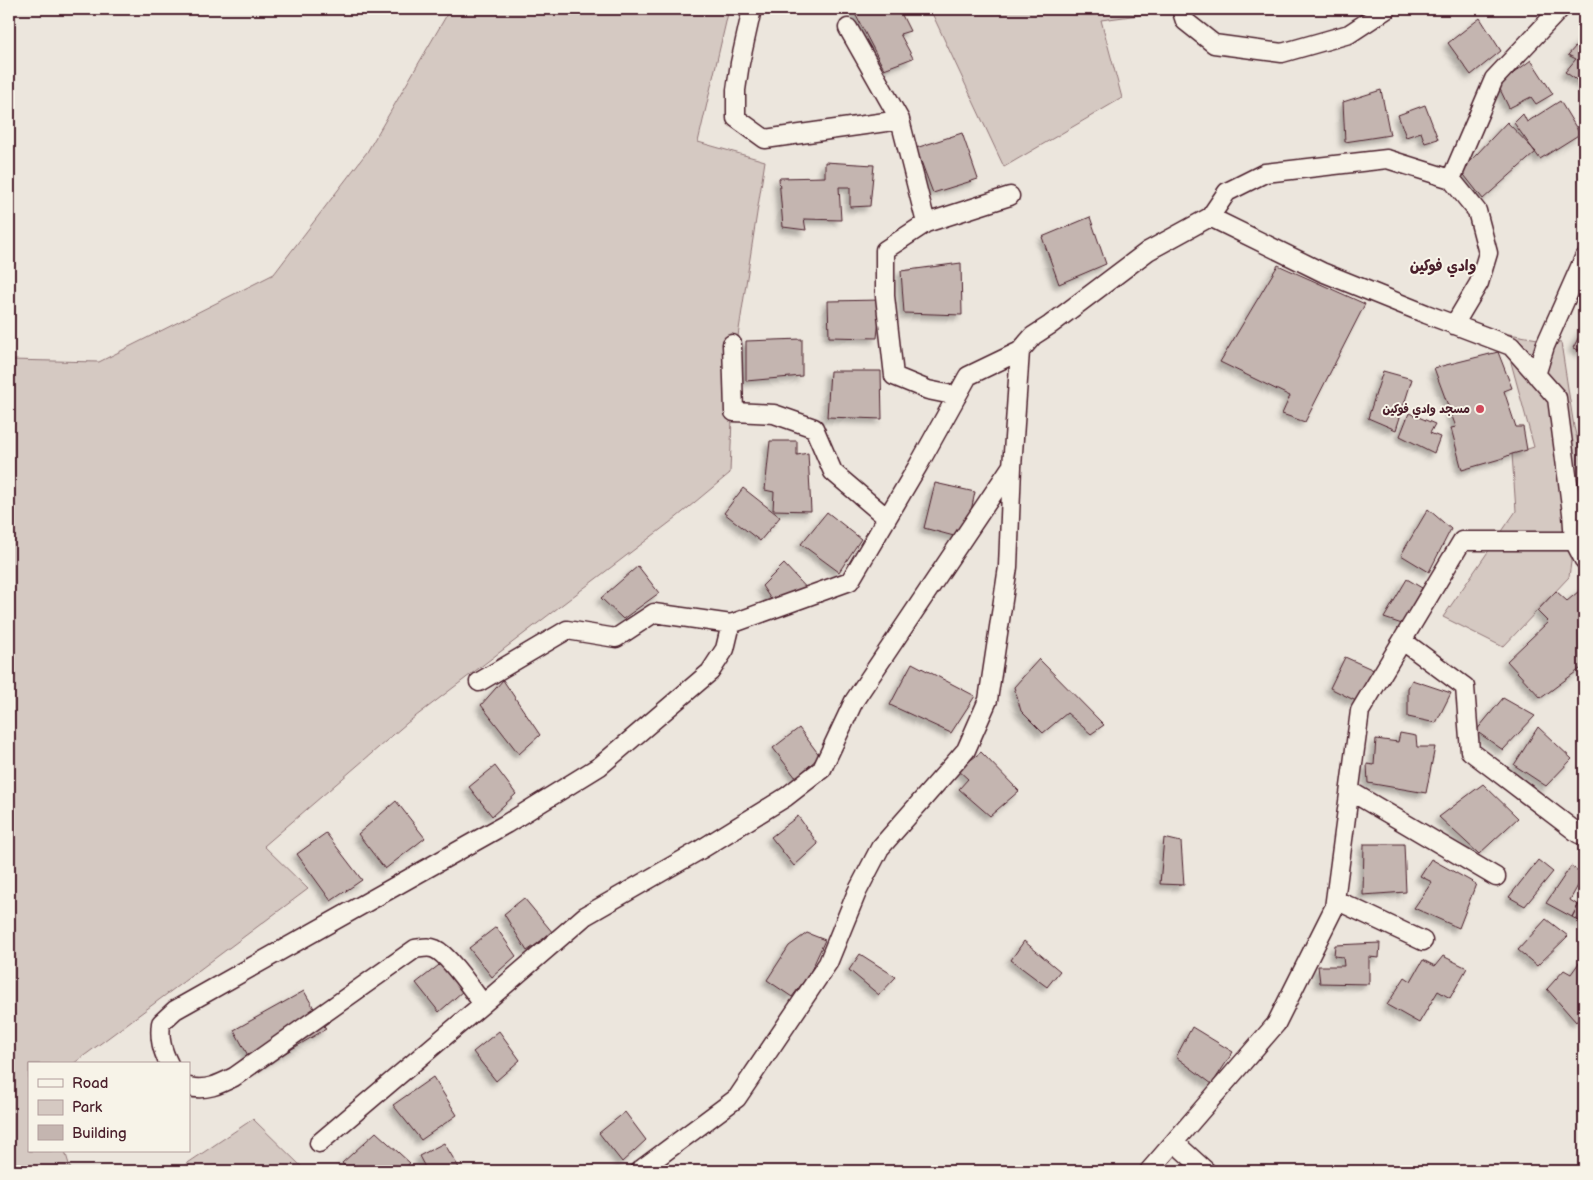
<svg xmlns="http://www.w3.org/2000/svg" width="1593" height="1180" font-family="'Balsamiq Sans','Playpen Sans Arabic',sans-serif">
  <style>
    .green { fill: #d5c9c2; stroke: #907476 }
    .building { fill: #c4b5b0; stroke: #4a1f2b; filter: url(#shadow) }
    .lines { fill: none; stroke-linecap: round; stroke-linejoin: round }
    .minor-casing { stroke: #4a1f2b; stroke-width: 21 }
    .minor { stroke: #f7f3e8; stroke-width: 18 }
    .poi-dot { fill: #d1495b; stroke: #f7f3e8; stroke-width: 2 }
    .labels { text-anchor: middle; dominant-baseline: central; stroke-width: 4; stroke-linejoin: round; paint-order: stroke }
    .poi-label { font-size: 12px; font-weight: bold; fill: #4a1f2b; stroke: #f7f3e8; text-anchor: end }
    .quarter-label { font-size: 15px; font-weight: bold; fill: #4a1f2b; stroke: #f7f3e8 }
  </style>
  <defs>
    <filter id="shadow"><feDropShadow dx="-4.5" dy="4.5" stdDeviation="2.5" flood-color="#0004"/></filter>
  </defs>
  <rect width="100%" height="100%" fill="#ece6dd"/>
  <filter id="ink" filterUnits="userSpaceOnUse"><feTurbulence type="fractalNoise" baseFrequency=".02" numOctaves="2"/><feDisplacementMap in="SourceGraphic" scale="10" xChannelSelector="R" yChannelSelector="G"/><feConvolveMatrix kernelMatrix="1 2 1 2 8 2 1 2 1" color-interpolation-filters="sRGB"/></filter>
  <g filter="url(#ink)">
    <path class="green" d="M 449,9 L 729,9 L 698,142 L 765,161 L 734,362 L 730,473 L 677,517 L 407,723 L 264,846 L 308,889 L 73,1064 L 29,1064 L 29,1151 L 65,1151 L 71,1171 L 9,1171 L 9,360 L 99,362 L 274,274 L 367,152 L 445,18 Z
      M 930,9 L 1161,9 L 1162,12 L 1101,20 L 1122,98 L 1004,167 Z
      M 1503,333 L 1561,343 L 1574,427 L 1584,466 L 1569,577 L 1503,647 L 1443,617 L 1516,511 L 1512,454 L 1534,447 Z
      M 253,1119 L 306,1171 L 176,1171 Z"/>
    <path class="building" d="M 856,9 L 899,9 L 910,31 L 900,34 L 913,58 L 884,69 L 853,10 Z
      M 1480,18 L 1501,51 L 1471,75 L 1448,43 Z
      M 1584,37 L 1584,85 L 1565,72 L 1576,59 L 1568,55 Z
      M 1531,60 L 1553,94 L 1536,104 L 1531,97 L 1509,108 L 1498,85 Z
      M 1381,90 L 1390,135 L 1345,142 L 1343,102 Z
      M 1560,101 L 1580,134 L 1540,159 L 1514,123 L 1523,114 L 1527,122 Z
      M 1425,105 L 1438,139 L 1425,143 L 1421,132 L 1406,137 L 1398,115 Z
      M 1507,122 L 1536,152 L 1483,199 L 1461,171 Z
      M 962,133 L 978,179 L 933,193 L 916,148 Z
      M 825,162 L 874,165 L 870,206 L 850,207 L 850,187 L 839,187 L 841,220 L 804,219 L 806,230 L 783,227 L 779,178 L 825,177 Z
      M 1090,217 L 1106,264 L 1059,284 L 1042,237 Z
      M 961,263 L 962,315 L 904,313 L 901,271 Z
      M 1278,265 L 1365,304 L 1305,422 L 1282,414 L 1290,396 L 1220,362 Z
      M 881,300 L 877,338 L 829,337 L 828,301 Z
      M 1584,327 L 1584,352 L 1573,348 Z
      M 802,339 L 802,376 L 746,381 L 746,341 Z
      M 1498,352 L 1512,388 L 1504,391 L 1516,427 L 1523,427 L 1527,450 L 1512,454 L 1500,459 L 1462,470 L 1451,428 L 1456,427 L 1434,368 Z
      M 830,371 L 881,371 L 882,419 L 827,417 Z
      M 1383,371 L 1412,379 L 1396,430 L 1368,418 Z
      M 1409,413 L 1435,424 L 1430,433 L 1440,437 L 1434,453 L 1400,436 Z
      M 770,441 L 797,441 L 797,455 L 808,453 L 811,511 L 773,510 L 774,492 L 765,490 Z
      M 935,483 L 975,492 L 965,539 L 924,528 Z
      M 743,488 L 780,517 L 760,541 L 724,513 Z
      M 1428,509 L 1451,529 L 1429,572 L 1401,555 Z
      M 827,512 L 861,539 L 839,572 L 801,544 Z
      M 784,564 L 812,594 L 774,604 L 762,586 Z
      M 638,566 L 659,593 L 623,619 L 601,598 Z
      M 1407,579 L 1422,588 L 1402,624 L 1384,618 Z
      M 1584,587 L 1584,666 L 1541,698 L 1507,661 L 1548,622 L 1537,611 L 1556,591 L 1567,601 Z
      M 1345,657 L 1376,671 L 1356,701 L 1330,688 Z
      M 1039,659 L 1104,725 L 1091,734 L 1067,713 L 1043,733 L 1021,711 L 1014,687 Z
      M 912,663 L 975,696 L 951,733 L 890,705 Z
      M 503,680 L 540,735 L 519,754 L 481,705 Z
      M 1412,680 L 1451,693 L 1436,723 L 1408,717 L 1408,688 Z
      M 1503,698 L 1535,716 L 1503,750 L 1476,731 Z
      M 1538,727 L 1572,759 L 1546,786 L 1514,765 Z
      M 799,728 L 820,756 L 796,778 L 773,748 Z
      M 1400,733 L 1416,736 L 1417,747 L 1435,747 L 1426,793 L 1368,783 L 1367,764 L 1374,765 L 1376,739 L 1398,742 Z
      M 981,752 L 1019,791 L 990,816 L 959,789 L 968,779 L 958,770 Z
      M 495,766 L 516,794 L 492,816 L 469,787 Z
      M 1483,784 L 1518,818 L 1479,854 L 1439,817 Z
      M 396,801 L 425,838 L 385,869 L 358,834 Z
      M 798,816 L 818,844 L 794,866 L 771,837 Z
      M 326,833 L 362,880 L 331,901 L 297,854 Z
      M 1164,838 L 1181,842 L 1184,885 L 1160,884 Z
      M 1364,844 L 1404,844 L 1406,892 L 1363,895 Z
      M 1431,859 L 1476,884 L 1459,928 L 1414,908 L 1432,882 L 1420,876 Z
      M 1538,860 L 1553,872 L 1525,906 L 1509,897 Z
      M 1571,866 L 1584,875 L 1570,900 L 1578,905 L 1572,917 L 1546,903 Z
      M 1584,895 L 1584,924 L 1572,917 Z
      M 524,898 L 553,933 L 527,951 L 504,914 Z
      M 1546,919 L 1568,936 L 1537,966 L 1518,950 Z
      M 496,927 L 516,956 L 492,977 L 469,948 Z
      M 807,933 L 825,940 L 810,973 L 792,997 L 767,980 L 789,946 Z
      M 1024,941 L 1060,971 L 1047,987 L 1011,960 Z
      M 1380,943 L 1379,958 L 1369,957 L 1369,984 L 1320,983 L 1318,966 L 1344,966 L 1343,957 L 1334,956 L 1335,945 Z
      M 860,954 L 896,977 L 879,995 L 849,970 Z
      M 1443,956 L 1467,968 L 1450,998 L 1438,991 L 1419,1023 L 1387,1005 L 1405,977 L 1411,981 L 1423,960 L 1435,966 Z
      M 1581,960 L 1584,964 L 1584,1013 L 1576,1022 L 1547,989 L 1564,970 L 1571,974 Z
      M 443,962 L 463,991 L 439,1012 L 416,983 Z
      M 304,991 L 326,1029 L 256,1070 L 234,1030 Z
      M 1192,1027 L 1233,1052 L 1212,1084 L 1176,1057 Z
      M 499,1031 L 520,1060 L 496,1081 L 473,1052 Z
      M 433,1077 L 457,1115 L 421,1140 L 393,1105 Z
      M 625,1112 L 646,1140 L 622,1162 L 599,1133 Z
      M 376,1132 L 410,1163 L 401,1171 L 350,1171 L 342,1163 Z
      M 444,1143 L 461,1171 L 427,1171 L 419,1156 Z"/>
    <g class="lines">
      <defs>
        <path id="minor" d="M 752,9 L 740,63 L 736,90 L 736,118 L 765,139 L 900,120
          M 1181,9 L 1185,21 L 1214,44 L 1282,53 L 1349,34 L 1387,9
          M 1560,9 L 1494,79 L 1451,179 L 1387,159 L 1265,173 L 1227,192 L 1210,217 L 1322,272 L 1426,314 L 1511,346 L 1557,398 L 1572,513 L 1574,541 L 1584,560
          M 848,28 L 900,120 L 926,223
          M 1451,179 L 1477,211 L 1488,253 L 1479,283 L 1454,325
          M 732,344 L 734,412 L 774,414 L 814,428 L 833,472 L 887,518
          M 1536,375 L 1545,346 L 1584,258
          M 957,396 L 928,390 L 894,376 L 885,296 L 885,250 L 926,223 L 1010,196
          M 1403,641 L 1465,687 L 1470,751 L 1579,834
          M 479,682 L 567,630 L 616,638 L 654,613 L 731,624 L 850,581 L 919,464 L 968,376 L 1020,351
          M 1350,791 L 1496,877
          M 1336,900 L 1423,941
          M 169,1064 C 162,1050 159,1039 161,1023 L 175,1010 L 506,824 L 600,766 L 710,672 L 725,649 L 731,624
          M 189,1087 C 206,1091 218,1085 234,1077 L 415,949 C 422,948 429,946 435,949 C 449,955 473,991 483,1004
          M 1174,1142 L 1206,1171
          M 319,1143 L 483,1004 L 585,916 L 700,850 L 786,797 L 822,769 L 854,701 L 1011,467
          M 639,1171 L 737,1098 L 828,963 L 857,892 L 880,848 L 966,750 L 988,700 L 1008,567 L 1012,467 L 1020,351 L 1033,336 L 1050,325 L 1148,251 L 1210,217
          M 1149,1171 L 1276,1024 L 1334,908 L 1360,711 L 1462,541 L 1574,541"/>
      </defs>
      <use href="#minor" class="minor-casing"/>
      <use href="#minor" class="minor"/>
    </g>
  </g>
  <circle class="poi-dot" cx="1480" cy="409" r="5"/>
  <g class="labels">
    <g class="poi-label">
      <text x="1470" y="409">مسجد وادي فوكين</text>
    </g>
    <g class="quarter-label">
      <text x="1443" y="266">وادي فوكين</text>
    </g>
  </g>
  <rect width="1593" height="1180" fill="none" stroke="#f7f3e8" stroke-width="30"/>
  <rect x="15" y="15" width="1563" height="1150" fill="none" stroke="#4a1f2b" stroke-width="2" filter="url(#ink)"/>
  <rect x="28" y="1062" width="162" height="90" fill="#f7f3e8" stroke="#b29e9c"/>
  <rect x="38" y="1079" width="25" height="8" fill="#f7f3e8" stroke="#b29e9c"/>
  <text x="72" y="1088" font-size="15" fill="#4a1f2b">Road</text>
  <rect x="38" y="1100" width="25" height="15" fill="#d5c9c2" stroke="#b29e9c"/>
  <text x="72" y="1112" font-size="15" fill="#4a1f2b">Park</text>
  <rect x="38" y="1125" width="25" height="15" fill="#c4b5b0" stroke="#b29e9c"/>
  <text x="72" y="1138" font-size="15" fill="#4a1f2b">Building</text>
</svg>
